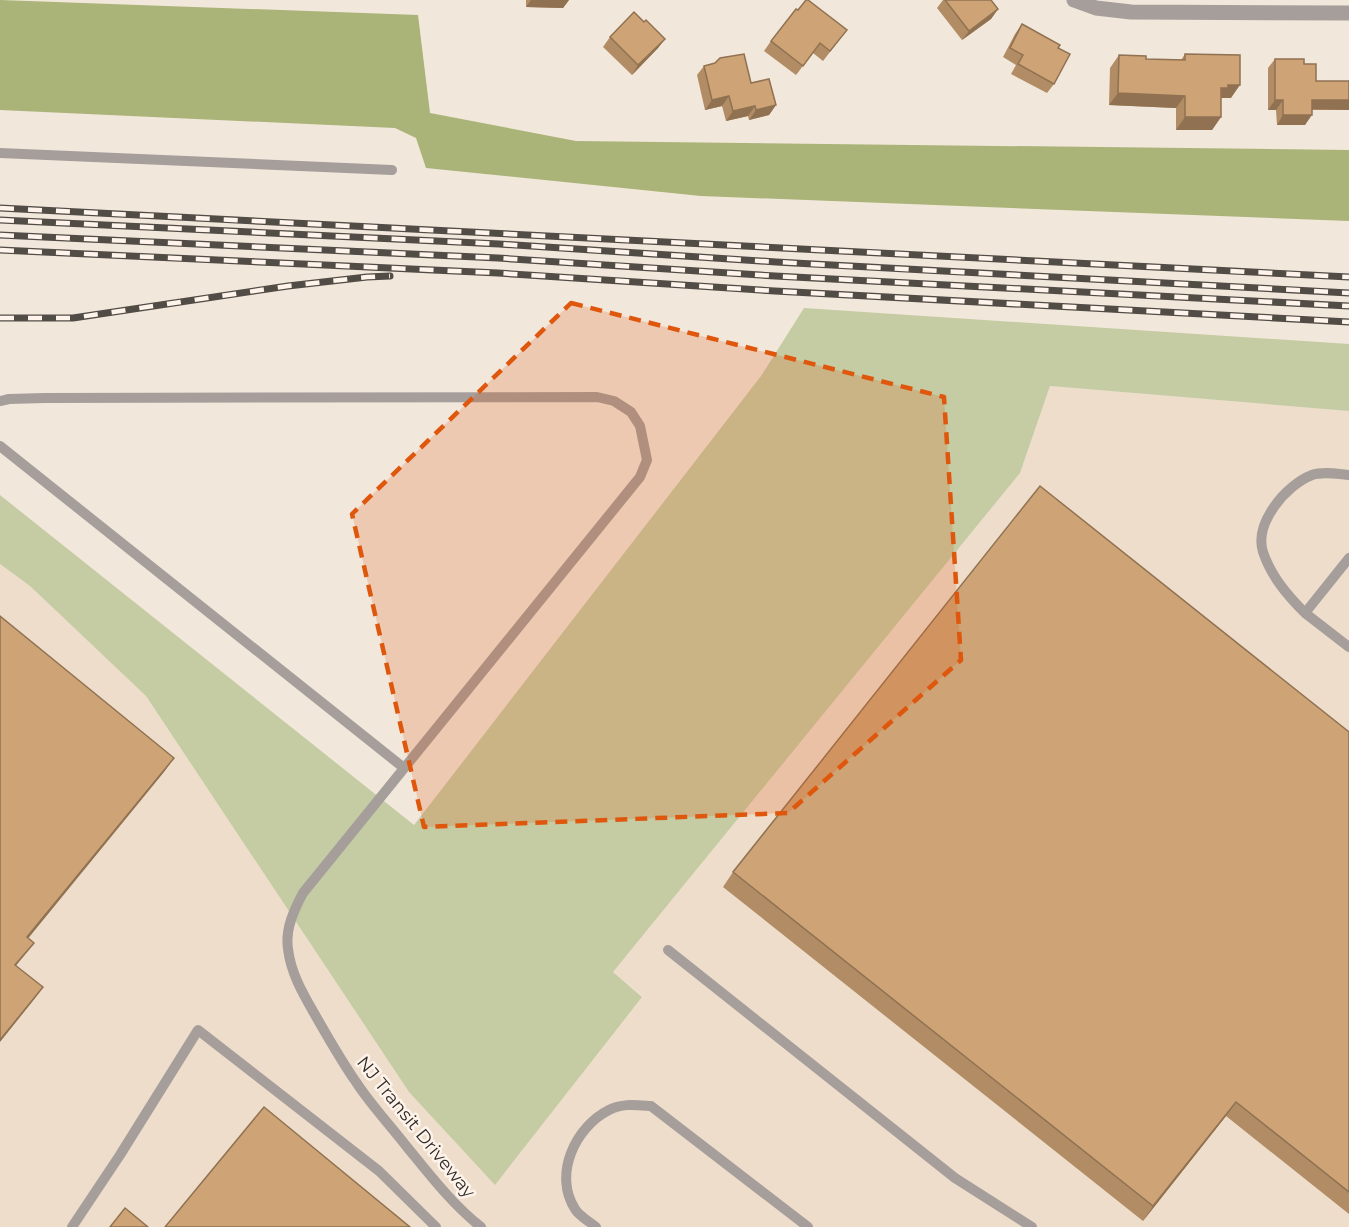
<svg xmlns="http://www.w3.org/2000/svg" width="1349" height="1227" font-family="Montserrat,sans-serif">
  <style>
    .built { fill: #eeddcb }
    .green { fill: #c5cca3 }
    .forest { fill: #aab378 }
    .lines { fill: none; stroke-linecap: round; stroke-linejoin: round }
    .lane { stroke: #a59e9b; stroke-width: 10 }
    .street { stroke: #a59e9b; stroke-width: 15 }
    .rail-casing { stroke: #524c46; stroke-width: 7 }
    .rail { stroke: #fef4eb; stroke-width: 4.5; stroke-dasharray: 14; stroke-linecap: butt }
    .wall { fill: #b18c65 }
    .shaded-wall { fill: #907252 }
    .building { fill: #cea375; stroke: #907252; stroke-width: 1.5 }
    .marked { fill: #df570d; fill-opacity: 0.2; stroke: #df570d; stroke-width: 4.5; stroke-dasharray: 12 8; stroke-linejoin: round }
    .labels { text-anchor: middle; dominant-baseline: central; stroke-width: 5; stroke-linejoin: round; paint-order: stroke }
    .street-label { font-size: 18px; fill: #302c27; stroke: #fef4eb }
  </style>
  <rect width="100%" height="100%" fill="#f2e7db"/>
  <path class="built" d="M 1050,386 L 1349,411 L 1349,1227 L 0,1227 L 0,564 L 30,586 L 146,696 L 409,1092 L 642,996 L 613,972 L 1020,473 Z"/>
  <path class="green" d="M 804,308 L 1349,344 L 1349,411 L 1050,386 L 1020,473 L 613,972 L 642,997 L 495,1185 L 409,1092 L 146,696 L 30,586 L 0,564 L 0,495 L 414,825 L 761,376 Z"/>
  <path class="forest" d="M 0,0 L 418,15 L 430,113 L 576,141 L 1349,150 L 1349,221 L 701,196 L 426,168 L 416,138 L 395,128 L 0,110 Z"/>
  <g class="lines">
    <path class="lane" d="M 0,153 L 392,170
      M 0,401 L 9,399 L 45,398 L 597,397 L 614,401 L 631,412 L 640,426 L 647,460 L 640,477 L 303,893 C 294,910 285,929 288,949 C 291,975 305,997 318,1020 C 330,1041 342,1062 356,1082 C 371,1105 390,1125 407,1147 C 430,1175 452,1204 481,1227
      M 0,446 L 404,768
      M 1349,558 L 1305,613 L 1349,647
      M 1305,613 C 1287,595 1271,576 1263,552 C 1254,523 1286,485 1312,475 C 1323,471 1338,474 1349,475
      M 668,950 L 955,1178 L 1032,1227
      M 72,1227 L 120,1155 L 198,1030 L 379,1171 L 436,1227
      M 596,1227 C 590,1222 579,1216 575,1209 C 553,1175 575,1127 609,1110 C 622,1103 636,1105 651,1106 L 808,1227"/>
    <path class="street" d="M 1074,0 L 1096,8 L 1131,12 L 1349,13"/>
    <defs>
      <path id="rail" d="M 0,208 L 1349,277
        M 0,220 L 499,244 L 776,262 L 1349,293
        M 0,235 L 498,258 L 775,276 L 1349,306
        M 0,250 L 498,273 L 775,291 L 1349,322
        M 0,318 L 73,318 L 288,286 L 367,277 L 390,276"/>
    </defs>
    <use href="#rail" class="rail-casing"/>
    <use href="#rail" class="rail"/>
  </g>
  <path class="wall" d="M 526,0 L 569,0 L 563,8 L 526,7 Z
    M 943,0 L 991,0 L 998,9 L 991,19 L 962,40 L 937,8 Z
    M 644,22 L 665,39 L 658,48 L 632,75 L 603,47 L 610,37 Z
    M 1022,24 L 1058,48 L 1054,84 L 1047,93 L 1011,74 L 1016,65 L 1003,57 L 1015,34 Z
    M 840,39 L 823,61 L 813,53 L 796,75 L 764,51 L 771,41 Z
    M 1185,54 L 1231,98 L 1221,98 L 1221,117 L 1212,130 L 1176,130 L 1176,108 L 1109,105 L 1110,68 L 1119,55 L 1146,59 L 1181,60 Z
    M 1275,59 L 1304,64 L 1316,81 L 1349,81 L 1349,110 L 1312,110 L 1305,125 L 1277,125 L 1276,110 L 1268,110 L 1268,68 Z
    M 704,66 L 751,83 L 776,105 L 769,115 L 749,120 L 748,116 L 726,121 L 722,106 L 705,110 L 697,75 Z
    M 1349,732 L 1349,1214 L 1226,1116 L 1143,1221 L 723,887 L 733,872 Z"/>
  <path class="shaded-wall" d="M 531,0 L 569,0 L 563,8 L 526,7 Z
    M 998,9 L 991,19 L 962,40 L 969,31 Z
    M 665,39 L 658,48 L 632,75 L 638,65 Z
    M 1228,85 L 1240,85 L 1231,98 L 1220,98 L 1221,88 Z
    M 1118,93 L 1185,96 L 1176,108 L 1109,105 Z
    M 729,96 L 722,106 L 705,110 L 712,100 Z
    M 1275,100 L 1283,100 L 1276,110 L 1268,110 Z
    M 1312,100 L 1349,100 L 1349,110 L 1305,109 Z
    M 776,105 L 769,115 L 749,120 L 756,110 Z
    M 755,106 L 748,116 L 726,121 L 733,111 Z
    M 1283,115 L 1312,115 L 1305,125 L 1277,125 Z
    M 1185,117 L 1221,117 L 1212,130 L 1176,130 Z
    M 174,758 L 164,772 L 17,952 L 27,937 Z
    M 34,943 L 23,957 L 5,979 L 15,965 Z
    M 43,987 L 32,1002 L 0,1042 L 0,1040 Z
    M 1236,1102 L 1226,1116 L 1143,1221 L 1153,1206 Z"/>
  <path class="building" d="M 806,0 L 808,0 L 847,30 L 830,51 L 820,43 L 803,66 L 771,41 L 796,9 L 798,10 Z
    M 945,0 L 991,0 L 998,9 L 969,31 Z
    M 634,12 L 644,22 L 646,20 L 665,39 L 638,65 L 610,37 Z
    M 1022,24 L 1060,45 L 1058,48 L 1070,54 L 1054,84 L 1018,64 L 1023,55 L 1010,48 Z
    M 744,54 L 751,83 L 769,79 L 776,105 L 756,110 L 755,106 L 733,111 L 729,96 L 712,100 L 704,66 L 715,63 L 720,58 Z
    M 1185,54 L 1240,55 L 1240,85 L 1228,85 L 1228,88 L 1221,88 L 1221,117 L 1185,117 L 1185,96 L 1118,93 L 1119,55 L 1146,56 L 1146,59 L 1185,60 Z
    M 1275,59 L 1304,59 L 1304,64 L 1316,64 L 1316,81 L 1349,81 L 1349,100 L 1312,100 L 1312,115 L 1283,115 L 1283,100 L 1275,100 Z
    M 1040,486 L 1349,732 L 1349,1192 L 1236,1102 L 1153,1206 L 733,872 Z
    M 0,616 L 174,758 L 27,937 L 34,943 L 15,965 L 43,987 L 0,1040 Z
    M 264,1107 L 410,1227 L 165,1227 Z
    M 125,1208 L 148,1227 L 110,1227 Z"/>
  <path class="marked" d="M 571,303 L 944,397 L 961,660 L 788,813 L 424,827 L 352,514 Z"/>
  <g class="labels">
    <g class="street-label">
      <text transform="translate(416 1127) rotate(51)">NJ Transit Driveway</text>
    </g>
  </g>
</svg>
